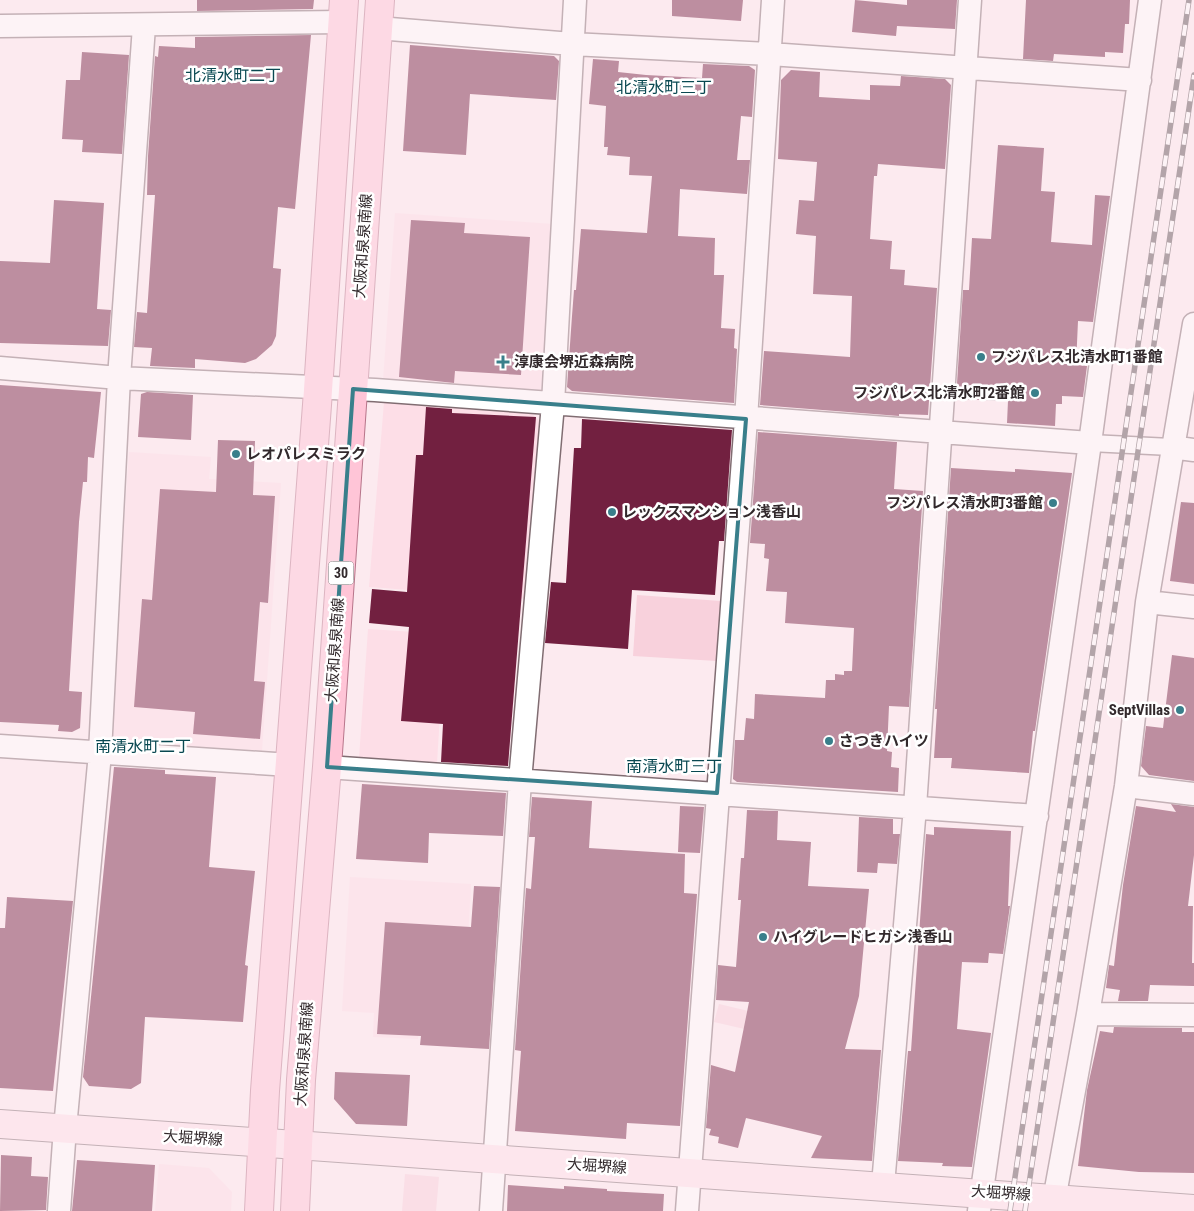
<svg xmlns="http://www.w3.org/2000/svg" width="1194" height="1211" font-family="'Roboto Condensed','Noto Sans JP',sans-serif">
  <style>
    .built { fill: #fddee7 }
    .green { fill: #f8d1dc }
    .building { fill: #722040 }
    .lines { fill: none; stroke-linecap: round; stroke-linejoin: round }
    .pedestrian-casing { stroke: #806d72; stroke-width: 19 }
    .minor-casing { stroke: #806d72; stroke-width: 25 }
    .secondary-casing { stroke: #806d72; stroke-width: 30 }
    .primary-casing { stroke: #b7758a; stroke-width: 30 }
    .pedestrian { stroke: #fff; stroke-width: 16 }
    .minor { stroke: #fff; stroke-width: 22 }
    .secondary { stroke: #ffe2eb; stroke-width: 28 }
    .primary { stroke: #ffc5d7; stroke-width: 28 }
    .rail-casing { stroke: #5b5154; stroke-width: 5.5 }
    .rail { stroke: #fff; stroke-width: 4; stroke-dasharray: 11; stroke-linecap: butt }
    .marked { fill: none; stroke: #397f8b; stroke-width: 4; stroke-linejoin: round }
    .poi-dot { fill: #397f8b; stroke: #fff; stroke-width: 2 }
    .labels { text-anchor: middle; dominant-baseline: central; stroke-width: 5; stroke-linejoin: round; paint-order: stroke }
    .shield { fill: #fff; stroke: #70696b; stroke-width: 1 }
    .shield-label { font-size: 14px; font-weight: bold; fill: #32292c }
    .street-label { font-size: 15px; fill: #32292c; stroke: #fff }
    .poi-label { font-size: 15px; font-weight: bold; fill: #32292c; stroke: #fff; text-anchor: start }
    .neighbourhood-label { font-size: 16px; fill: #094851; stroke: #fff }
  </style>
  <rect width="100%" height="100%" fill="#fceaef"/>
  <path class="built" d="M 395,213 L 553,224 L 541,392 L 383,381 Z
    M 384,402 L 532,414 L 542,423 L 528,599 L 369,587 Z
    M 129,452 L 211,457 L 209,479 L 281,483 L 262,751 L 116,741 L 109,735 Z
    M 368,629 L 445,634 L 437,763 L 359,758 Z
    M 350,877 L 471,884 L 467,959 L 423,957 L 418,1039 L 373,1037 L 374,1013 L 342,1011 Z
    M 159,1164 L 209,1168 L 232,1192 L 231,1211 L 155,1211 Z"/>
  <path class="green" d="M 637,595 L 721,601 L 717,661 L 633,656 Z
    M 719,1004 L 774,1017 L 770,1035 L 714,1022 Z
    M 405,1174 L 439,1177 L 436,1211 L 402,1211 Z"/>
  <path class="building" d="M 197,0 L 314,0 L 313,9 L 197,11 Z
    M 672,0 L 743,0 L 741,21 L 672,16 Z
    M 855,0 L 907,5 L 907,0 L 957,0 L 955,29 L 897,26 L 896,36 L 852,32 Z
    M 1026,0 L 1130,0 L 1129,24 L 1125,24 L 1123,53 L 1105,52 L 1105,57 L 1054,54 L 1053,61 L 1023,59 Z
    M 311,35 L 295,209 L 278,207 L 273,268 L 281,269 L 276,336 L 272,345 L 256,359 L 245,363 L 195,359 L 195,368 L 150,366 L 152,348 L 134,347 L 137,312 L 147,313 L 155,195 L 147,195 L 148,156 L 155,56 L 158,57 L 159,46 L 195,48 L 195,37 Z
    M 410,45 L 554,56 L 559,61 L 556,100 L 470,94 L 466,155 L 403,151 Z
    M 82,52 L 129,55 L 122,154 L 82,152 L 83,140 L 62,139 L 66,80 L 80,80 Z
    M 593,59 L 619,61 L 618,72 L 646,75 L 702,78 L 703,64 L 749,66 L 755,70 L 752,117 L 741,116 L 737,160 L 750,160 L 747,194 L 680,189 L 678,236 L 715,238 L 714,275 L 724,275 L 721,328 L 735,329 L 734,348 L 737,349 L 734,403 L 572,391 L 567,387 L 572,316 L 574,290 L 576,290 L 581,229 L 647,233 L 652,176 L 629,175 L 630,157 L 607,155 L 608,147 L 604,147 L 606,106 L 589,104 Z
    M 791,70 L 820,72 L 819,97 L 870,100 L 870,85 L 900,86 L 901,76 L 945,79 L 951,85 L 945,169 L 878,164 L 877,176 L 874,176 L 870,239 L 892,241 L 890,269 L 905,270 L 904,285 L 937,288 L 928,415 L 899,414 L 899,416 L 760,405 L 764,351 L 850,357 L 852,296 L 813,294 L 816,236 L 796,234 L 799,200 L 814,201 L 817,162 L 778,159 L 781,80 Z
    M 998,145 L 1044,148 L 1041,191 L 1055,192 L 1051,242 L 1092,245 L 1095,195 L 1110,196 L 1093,322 L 1078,321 L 1076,365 L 1087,366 L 1083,397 L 1062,396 L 1062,404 L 1056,404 L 1055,426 L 1007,423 L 1008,401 L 956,399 L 963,290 L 969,290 L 972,238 L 991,239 Z
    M 54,200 L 104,203 L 97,309 L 111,310 L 108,346 L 0,343 L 0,261 L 50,263 Z
    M 411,220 L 465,223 L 464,233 L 530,237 L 521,375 L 455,371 L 454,383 L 399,377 Z
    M 0,385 L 101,392 L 94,458 L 88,457 L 87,482 L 83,482 L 79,522 L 69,691 L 82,692 L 80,728 L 72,732 L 58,731 L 59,725 L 0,722 Z
    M 147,392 L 193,395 L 191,440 L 138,437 L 141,394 Z
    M 426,407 L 452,409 L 452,413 L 536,417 L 508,766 L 441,762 L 443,724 L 401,721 L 409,627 L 369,623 L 372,589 L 407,592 L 416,455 L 423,455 Z
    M 582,419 L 732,430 L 724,541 L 719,541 L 715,595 L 632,590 L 628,649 L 545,643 L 551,582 L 566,583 L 574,448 L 581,448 Z
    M 758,432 L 897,442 L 894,489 L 923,491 L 909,707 L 889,706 L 887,751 L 892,752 L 891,767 L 899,768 L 898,792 L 737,782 L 733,779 L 735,740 L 744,740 L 746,718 L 754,719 L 755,694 L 825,698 L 826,680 L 835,680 L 835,674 L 844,675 L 844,671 L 852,671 L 854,628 L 785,623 L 787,592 L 766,591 L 769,559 L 764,558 L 765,544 L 750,543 Z
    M 218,440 L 255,441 L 253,495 L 275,496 L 268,603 L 260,602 L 254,681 L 265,682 L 260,739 L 193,734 L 195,712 L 134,707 L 142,599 L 152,600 L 160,489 L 216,492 Z
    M 951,468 L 1015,472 L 1015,469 L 1072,473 L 1035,731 L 1033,731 L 1029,773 L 951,768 L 952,758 L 934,758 L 937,709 L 935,709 Z
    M 1181,502 L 1194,503 L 1194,584 L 1170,581 Z
    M 1172,655 L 1194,658 L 1194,781 L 1149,775 L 1141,766 L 1146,726 L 1163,728 Z
    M 114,767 L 165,770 L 165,774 L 216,777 L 209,867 L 255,871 L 245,965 L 248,966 L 243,1022 L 145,1017 L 141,1083 L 131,1089 L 89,1086 L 83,1077 Z
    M 362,784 L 506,793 L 503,836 L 429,833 L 428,863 L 356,859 Z
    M 532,797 L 592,801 L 589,848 L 685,854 L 684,893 L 697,894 L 680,1126 L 627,1123 L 626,1139 L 515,1131 L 521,1051 L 515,1050 L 526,888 L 531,889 L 535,837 L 529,837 Z
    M 1171,804 L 1194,807 L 1194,855 L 1188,906 L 1193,906 L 1192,963 L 1194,963 L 1194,986 L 1150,985 L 1148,1001 L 1118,1001 L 1120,990 L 1106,988 L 1109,965 L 1114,966 L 1123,885 L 1136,806 L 1176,812 Z
    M 680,806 L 704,807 L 700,853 L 678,852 Z
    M 747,810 L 778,811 L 777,840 L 811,842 L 808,886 L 869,889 L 859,996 L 845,1049 L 881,1050 L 872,1161 L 811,1158 L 822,1136 L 746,1118 L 738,1148 L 718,1143 L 719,1137 L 709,1135 L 711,1129 L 706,1128 L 711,1065 L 735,1072 L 749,1002 L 716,1000 L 718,965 L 736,967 L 741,900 L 738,900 L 741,858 L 744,858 Z
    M 859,817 L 893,819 L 893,834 L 900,834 L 897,864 L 878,863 L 877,873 L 857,872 Z
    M 934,827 L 1011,831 L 1008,906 L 1010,906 L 1003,954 L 989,953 L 988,963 L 962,962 L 957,1029 L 991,1033 L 972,1167 L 942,1166 L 943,1163 L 898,1161 L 908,1051 L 911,1051 L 926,834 L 934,835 Z
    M 474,886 L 500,887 L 489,1049 L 420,1045 L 421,1036 L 377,1034 L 385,922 L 471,927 Z
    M 7,897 L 73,901 L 53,1091 L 0,1088 L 0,928 L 5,928 Z
    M 1114,1027 L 1182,1028 L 1182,1032 L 1194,1032 L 1194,1173 L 1139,1172 L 1078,1166 L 1087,1090 L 1100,1031 L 1113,1033 Z
    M 335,1072 L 410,1075 L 407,1126 L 356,1124 L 334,1099 Z
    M 1,1155 L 32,1157 L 31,1176 L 48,1177 L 46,1210 L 0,1211 Z
    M 77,1160 L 155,1165 L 152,1211 L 72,1211 Z
    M 508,1185 L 564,1189 L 564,1186 L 607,1189 L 607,1191 L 664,1194 L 663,1211 L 507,1211 Z"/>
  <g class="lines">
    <defs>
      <path id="pedestrian" d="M 1090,443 L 1171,447"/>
      <path id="minor" d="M 0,26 L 342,22
        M 378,28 L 572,44 L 770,54 L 1140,80
        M 0,368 L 119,378 L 375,390 L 1090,443
        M 1171,447 L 1194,450
        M 1147,602 L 1194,607
        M 0,746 L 290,765
        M 327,767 L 1037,816
        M 1126,786 L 1194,794
        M 1088,1014 L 1194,1015
        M 883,1185 L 915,807 L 970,0
        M 59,1211 L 65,1128 L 100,753 L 119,378 L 144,26
        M 491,1211 L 520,781 L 553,404 L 575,0
        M 687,1211 L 746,419 L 773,0
        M 979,1211 L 1090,443 L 1150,0
        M 1052,1211 L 1088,1014 L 1126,786 L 1147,602 L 1194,324"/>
      <path id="secondary" d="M 0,1124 L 1194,1209"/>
      <path id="primary" d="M 259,1211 L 265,1091 L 317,405 L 344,0
        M 295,1211 L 301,1080 L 327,767 L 380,0"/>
    </defs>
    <use href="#pedestrian" class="pedestrian-casing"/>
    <use href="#minor" class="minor-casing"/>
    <use href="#secondary" class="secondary-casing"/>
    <use href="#primary" class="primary-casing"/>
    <use href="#pedestrian" class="pedestrian"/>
    <use href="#minor" class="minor"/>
    <use href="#secondary" class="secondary"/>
    <use href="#primary" class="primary"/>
    <defs>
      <path id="rail" d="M 1010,1211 L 1189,0
        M 1025,1211 L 1194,75"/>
    </defs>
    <use href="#rail" class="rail-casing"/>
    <use href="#rail" class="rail"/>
  </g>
  <path d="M0 0H1194V1211H0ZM 353,389 L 746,419 L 717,793 L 327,767 Z" fill="#fceaef" fill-opacity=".55" fill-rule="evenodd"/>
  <path class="marked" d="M 353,389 L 746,419 L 717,793 L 327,767 Z"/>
  <g class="poi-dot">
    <circle cx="981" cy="357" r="5"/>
    <path d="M500.5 354.5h5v5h5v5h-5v5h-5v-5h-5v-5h5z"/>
    <circle cx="1035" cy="393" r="5"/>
    <circle cx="236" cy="454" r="5"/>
    <circle cx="1053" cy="503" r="5"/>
    <circle cx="612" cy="512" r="5"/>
    <circle cx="1180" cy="710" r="5"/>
    <circle cx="829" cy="741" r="5"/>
    <circle cx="763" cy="937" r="5"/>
  </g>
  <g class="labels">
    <rect class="shield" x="328.5" y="561.5" width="25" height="23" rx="4"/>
    <g class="shield-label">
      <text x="341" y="573">30</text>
    </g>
    <g class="street-label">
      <text transform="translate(363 246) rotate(-86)">大阪和泉泉南線</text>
      <text transform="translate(335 650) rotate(-86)">大阪和泉泉南線</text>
      <text transform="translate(304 1054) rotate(-86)">大阪和泉泉南線</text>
      <text transform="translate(193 1138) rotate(4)">大堀堺線</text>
      <text transform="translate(597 1166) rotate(4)">大堀堺線</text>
      <text transform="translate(1001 1193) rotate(4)">大堀堺線</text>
    </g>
    <g class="poi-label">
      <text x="991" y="357">フジパレス北清水町1番館</text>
      <text x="514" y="362">淳康会堺近森病院</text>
      <text x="1025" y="393" text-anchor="end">フジパレス北清水町2番館</text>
      <text x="246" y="454">レオパレスミラク</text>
      <text x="1043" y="503" text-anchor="end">フジパレス清水町3番館</text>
      <text x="622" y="512">レックスマンション浅香山</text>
      <text x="1170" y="710" text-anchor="end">SeptVillas</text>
      <text x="839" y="741">さつきハイツ</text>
      <text x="773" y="937">ハイグレードヒガシ浅香山</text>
    </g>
    <g class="neighbourhood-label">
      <text x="233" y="75">北清水町二丁</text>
      <text x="664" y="87">北清水町三丁</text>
      <text x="143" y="746">南清水町二丁</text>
      <text x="674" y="766">南清水町三丁</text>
    </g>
  </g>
</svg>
